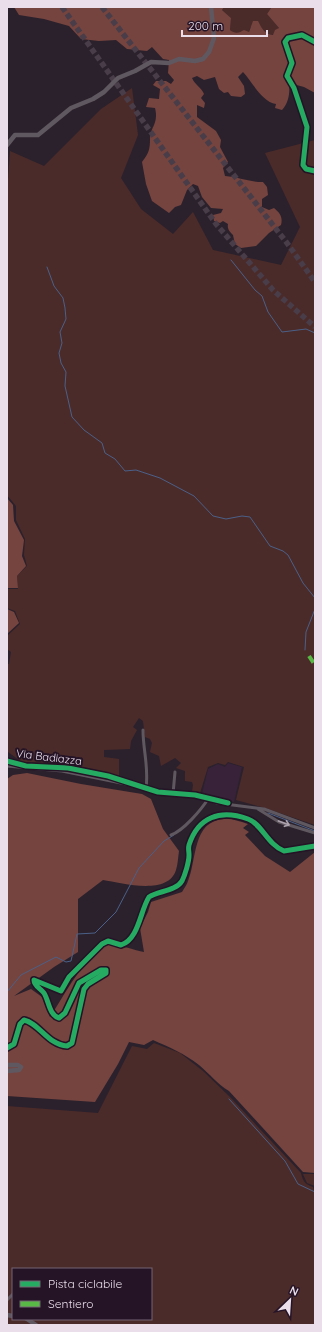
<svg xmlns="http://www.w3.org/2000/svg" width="322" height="1332" font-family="Quicksand,sans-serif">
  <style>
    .built { fill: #372239 }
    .green { fill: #4b2b29; fill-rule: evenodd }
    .forest { fill: #75443f }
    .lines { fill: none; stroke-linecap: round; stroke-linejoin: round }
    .stream { stroke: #4a6088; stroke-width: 1 }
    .highway-tunnel { stroke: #483d49; stroke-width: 5.5; stroke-dasharray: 5.5 3; stroke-linecap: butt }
    .street { stroke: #605861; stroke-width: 3 }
    .secondary { stroke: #605861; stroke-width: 4.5 }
    .quiet { stroke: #58b947; stroke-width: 4; stroke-dasharray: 8 4; stroke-linecap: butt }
    .cycleway-casing { stroke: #251326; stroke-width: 8 }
    .cycleway { stroke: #26ab63; stroke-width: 5 }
    .oneway { stroke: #aca2ad }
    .labels { text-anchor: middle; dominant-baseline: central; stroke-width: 4; stroke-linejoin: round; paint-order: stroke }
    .street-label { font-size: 11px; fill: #eadeeb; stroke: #251326 }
  </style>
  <rect width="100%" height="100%" fill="#2b212c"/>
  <path class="built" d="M 228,763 L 242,767 L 234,802 L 202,794 L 208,769 L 218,764 L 225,767 Z"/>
  <path class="green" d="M 224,7 L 269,7 L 271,8 L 267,14 L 279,28 L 274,35 C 265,34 262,29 258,22 L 250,28 L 249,32 L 234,33 L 230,30 L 231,18 L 222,10 Z
    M 132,88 L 138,135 L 121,178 L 141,209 L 173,234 L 193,212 L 213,250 L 281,265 L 300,227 L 265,153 L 315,140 L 315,825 L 265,808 L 236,800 L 244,767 L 228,762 L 225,765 L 218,763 L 208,767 L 200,793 L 192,792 L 193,785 L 192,782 L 185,781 L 185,771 L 176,768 L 181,763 L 175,758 L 161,766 L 159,756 L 150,752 L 152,743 L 150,739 L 145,737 L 143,721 L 139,718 L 133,727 L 137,730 L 131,741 L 130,749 L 104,750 L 104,757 L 119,759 L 119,777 L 53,763 L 22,762 L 8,752 L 7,664 L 9,664 L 11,652 L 7,649 L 7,636 L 20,624 L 15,611 L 7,608 L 7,589 L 18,589 L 17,576 L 27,566 L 24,555 L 25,539 L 16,520 L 16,506 L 7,495 L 7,195 L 10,151 L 44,166 L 101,109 Z
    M 154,1043 L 180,1053 L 203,1071 L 231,1098 L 301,1173 C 303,1182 305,1184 313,1187 L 315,1195 L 315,1325 L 7,1325 L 7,1106 L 98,1113 L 132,1046 L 147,1049 ZM 13,1269 L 151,1269 L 151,1319 L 13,1319 Z
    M 303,1174 L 315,1174 L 315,1186 L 307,1183 Z"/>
  <path class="forest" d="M 14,7 L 224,7 L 222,10 L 231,18 L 230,30 C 235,34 239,33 244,30 L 249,32 L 253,21 L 258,21 C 262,29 265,34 273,35 L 275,30 L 279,28 L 267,14 L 271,8 L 269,7 L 315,7 L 315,93 L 304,87 L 289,83 C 290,92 289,103 282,110 L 275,108 L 276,104 C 262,102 253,83 243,72 L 238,77 L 244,86 L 245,94 L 241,97 L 231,96 L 228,92 L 224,93 L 219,89 L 215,77 L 204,80 L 197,76 L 192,78 C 195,85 201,87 204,94 L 201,98 L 205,103 L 204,108 L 197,105 L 197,117 L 216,131 L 221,140 L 220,147 L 228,162 L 223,168 L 225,176 C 239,177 248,182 263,182 L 267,187 L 268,195 L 262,199 L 262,207 L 269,210 L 274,208 C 280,213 283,217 281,225 L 269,233 L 256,246 L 241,248 L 235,244 L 233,235 C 230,232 227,229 228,224 L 223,221 L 220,223 L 214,221 L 213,215 L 221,213 L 223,209 L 211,208 L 202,197 L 198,186 L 193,184 L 187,190 L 181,205 L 175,207 L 169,213 L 152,201 L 146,184 L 142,162 C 149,153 150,149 150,139 C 150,127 159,124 155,108 L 146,107 L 149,98 L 159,99 L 160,89 L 153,85 L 156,81 L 166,81 L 171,84 L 174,80 L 168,73 L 169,60 L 163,59 L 152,47 L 147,51 L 127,49 L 116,40 L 99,41 L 81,39 L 69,26 L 44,19 L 19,15 Z
    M 7,498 L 13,505 L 14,521 L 24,540 L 22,556 L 26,566 L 17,576 L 18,588 L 7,588 Z
    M 7,609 L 14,612 L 19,623 L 7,634 Z
    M 27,773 L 81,784 L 142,794 L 151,799 L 163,829 L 179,851 C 178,857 178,864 176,870 C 168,896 122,883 103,880 L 78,899 L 78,952 L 54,967 L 14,996 L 31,989 L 42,997 L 50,1017 C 61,1001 89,948 108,945 C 119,944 134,950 144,952 L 140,928 L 148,912 L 151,902 L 182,892 C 184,888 187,885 188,881 C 197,860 192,821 224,819 C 231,818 241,822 248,824 L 243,828 L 249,832 L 245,835 L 265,856 L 290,872 L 315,852 L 315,1173 L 303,1172 L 229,1091 C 217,1084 210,1074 199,1065 C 185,1054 169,1047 153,1040 L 144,1045 L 129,1042 L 118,1064 L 95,1102 L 7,1096 L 7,779 L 13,775 Z"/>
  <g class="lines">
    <path class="stream" d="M 231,260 L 255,290 L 262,296 L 268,312 L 282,332 L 306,329 L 315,333
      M 47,267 L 54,286 L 63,298 L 65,308 L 66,319 L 60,332 L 62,343 L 59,353 L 61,363 L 66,372 L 65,386 L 72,417 L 84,430 L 102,443 L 105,453 L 115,459 L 125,471 L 136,470 L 160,478 L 194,496 L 213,516 L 226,519 L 242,516 L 250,517 L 270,546 L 283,551 L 288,555 L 303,583 L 315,598
      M 305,650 L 306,632 L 315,609
      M 7,764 L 8,764
      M 65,769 L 114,780
      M 268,813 L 315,831
      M 7,992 L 21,975 L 56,957 L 66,962 L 71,961 L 77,934 L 95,933 L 116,912 L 139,868 L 164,841 L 174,835
      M 229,1099 L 285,1161 L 298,1184 L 315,1192"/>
    <path class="highway-tunnel" d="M 62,7 L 216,224 L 273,290 L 315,327
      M 102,7 L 287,243 L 315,282"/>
    <path class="street" d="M 143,730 C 143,750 149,768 146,788
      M 7,761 L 26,766 L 68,768 L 108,776 L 158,792 L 195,795 L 228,803
      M 7,766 L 62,771 L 131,785
      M 173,794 L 175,772
      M 205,798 L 217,803 L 264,809 L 315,828
      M 258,809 L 279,822 L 315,833
      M 171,835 C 183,831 201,810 208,799
      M 7,1300 L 13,1294"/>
    <path class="secondary" d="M 315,42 L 302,35 L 288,38 L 285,42 L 292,63 L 287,76 L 294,88 L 307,127 L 303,165 L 306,169 L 315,171
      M 7,145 L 15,135 L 38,135 L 71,108 L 93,99 L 104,92 L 118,78 L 135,71 L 151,62 L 169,63 L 179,59 L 195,61 L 203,59 L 209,52 L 214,38 L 211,7
      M 7,1048 L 14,1044 L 20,1024 L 24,1020 C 39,1023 48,1045 67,1046 L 72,1043 L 84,989 L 88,984 L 106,973 L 106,970 L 101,970 L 79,983 L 65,1013 L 59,1018 C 49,1015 49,1001 44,993 C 40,988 34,986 34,980 L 61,991 L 69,977 L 102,944 L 108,941 L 121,945 C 139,939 140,911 149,897 C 158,891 176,891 182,881 C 185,875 189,862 189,855 C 189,851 188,849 189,845 C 198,817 220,809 248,819 C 262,824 267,844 284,851 L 315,846
      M 7,1065 L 18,1065 L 21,1067 L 19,1070 L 7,1071
      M 7,1315 L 13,1316
      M 27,1319 L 36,1325"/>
    <path class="quiet" d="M 309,656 L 315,665"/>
    <defs>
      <path id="cycleway" d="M 315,42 L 302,35 L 288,38 L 285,42 L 292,63 L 287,76 L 294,88 L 307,127 L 303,165 L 306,169 L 315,171
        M 7,761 L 26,766 L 68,768 L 108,776 L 158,792 L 195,795 L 228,803
        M 7,1048 L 14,1044 L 20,1024 L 24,1020 C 39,1023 48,1045 67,1046 L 72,1043 L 84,989 L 88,984 L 106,973 L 106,970 L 101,970 L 79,983 L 65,1013 L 59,1018 C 49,1015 49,1001 44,993 C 40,988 34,986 34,980 L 61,991 L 69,977 L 102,944 L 108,941 L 121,945 C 139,939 140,911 149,897 C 158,891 176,891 182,881 C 185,875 189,862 189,855 C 189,851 188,849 189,845 C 198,817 220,809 248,819 C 262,824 267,844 284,851 L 315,846"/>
    </defs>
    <use href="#cycleway" class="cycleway-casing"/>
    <use href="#cycleway" class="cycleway"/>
  </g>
  <defs><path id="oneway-shaft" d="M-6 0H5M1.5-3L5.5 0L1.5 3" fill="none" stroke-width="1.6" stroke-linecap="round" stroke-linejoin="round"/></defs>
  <use class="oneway" href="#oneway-shaft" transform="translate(284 823) rotate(20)"/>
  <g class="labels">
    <g class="street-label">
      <text transform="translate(49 757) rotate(7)">Via Badiazza</text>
    </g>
  </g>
  <rect width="322" height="1332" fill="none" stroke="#eadeeb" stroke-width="16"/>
  <rect x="12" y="1268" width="140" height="52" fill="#251326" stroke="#746475"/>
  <rect x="20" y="1281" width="20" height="6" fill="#26ab63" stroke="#746475"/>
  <text x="48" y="1288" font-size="12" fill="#eadeeb">Pista ciclabile</text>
  <rect x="20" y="1301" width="20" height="6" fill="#58b947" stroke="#746475"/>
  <text x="48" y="1308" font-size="12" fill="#eadeeb">Sentiero</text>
  <g transform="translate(290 1300) rotate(25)" stroke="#251326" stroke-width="3" paint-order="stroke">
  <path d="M0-3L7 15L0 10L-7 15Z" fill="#eadeeb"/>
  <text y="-6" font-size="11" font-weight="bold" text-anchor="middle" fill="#eadeeb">N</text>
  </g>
  <path d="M182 30v6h85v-6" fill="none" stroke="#eadeeb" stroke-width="2"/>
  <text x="188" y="30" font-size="12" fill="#eadeeb" stroke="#251326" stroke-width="3" paint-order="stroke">200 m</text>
</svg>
